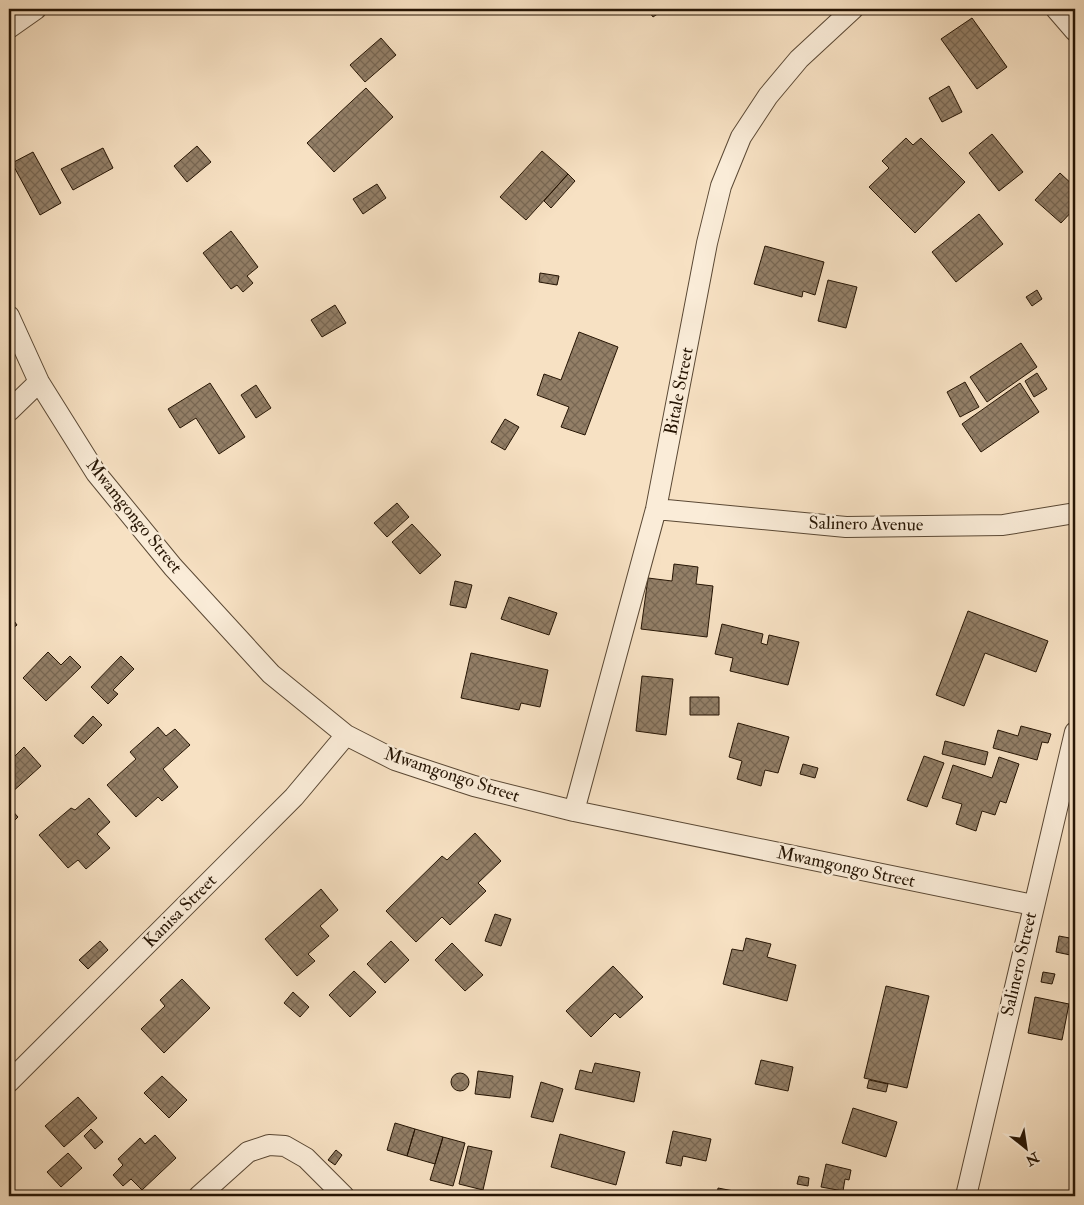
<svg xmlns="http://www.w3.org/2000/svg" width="1084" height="1205" font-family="'IM FELL Double Pica',serif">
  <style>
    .building { fill: url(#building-cross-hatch); stroke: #261504 }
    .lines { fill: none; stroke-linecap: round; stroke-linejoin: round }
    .minor-casing { stroke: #5a4834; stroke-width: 22 }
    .minor { stroke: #faecd8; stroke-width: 20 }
    .labels { text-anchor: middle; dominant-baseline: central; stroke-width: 5; stroke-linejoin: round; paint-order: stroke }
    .street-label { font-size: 18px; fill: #261504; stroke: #faecd8 }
  </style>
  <defs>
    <pattern id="building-cross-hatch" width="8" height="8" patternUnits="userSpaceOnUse" patternTransform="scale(1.25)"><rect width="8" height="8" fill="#937f67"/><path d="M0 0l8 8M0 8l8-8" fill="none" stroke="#786753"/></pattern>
  </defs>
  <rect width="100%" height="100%" fill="#f7e1c3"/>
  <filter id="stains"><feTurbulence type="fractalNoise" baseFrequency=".004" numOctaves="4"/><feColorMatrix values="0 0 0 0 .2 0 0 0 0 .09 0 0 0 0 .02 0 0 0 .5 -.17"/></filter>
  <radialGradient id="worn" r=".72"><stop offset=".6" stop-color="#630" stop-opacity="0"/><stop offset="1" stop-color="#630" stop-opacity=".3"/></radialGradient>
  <path class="building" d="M 647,9 L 665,9 L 653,17 Z
    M 972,18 L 1007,67 L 977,89 L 941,39 Z
    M 381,38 L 396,55 L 365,82 L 350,65 Z
    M 949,86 L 962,112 L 942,122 L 929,98 Z
    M 366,88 L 393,117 L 334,172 L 307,143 Z
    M 992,134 L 1023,172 L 999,191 L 969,153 Z
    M 906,138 L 913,145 L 921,138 L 965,182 L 915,233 L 869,187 L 889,168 L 882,161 Z
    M 197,146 L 211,162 L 187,182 L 174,166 Z
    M 103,148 L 113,168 L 73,190 L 61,169 Z
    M 542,151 L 568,174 L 526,220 L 500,197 Z
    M 33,152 L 61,203 L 40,215 L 12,163 Z
    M 1060,173 L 1075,187 L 1075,208 L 1061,223 L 1035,200 Z
    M 568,174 L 575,181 L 551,208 L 544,201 Z
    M 377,184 L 386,198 L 363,214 L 353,199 Z
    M 979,214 L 1003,244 L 956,282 L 932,252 Z
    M 231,231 L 258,267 L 247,276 L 253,283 L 243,292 L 237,285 L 231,289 L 203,253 Z
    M 765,246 L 824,262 L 815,295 L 803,291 L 802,297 L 754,284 Z
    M 540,273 L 559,276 L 557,285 L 539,282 Z
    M 828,280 L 857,287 L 846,328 L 818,321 Z
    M 1037,290 L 1042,299 L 1032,306 L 1026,297 Z
    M 335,305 L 346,323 L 322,337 L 311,320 Z
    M 579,332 L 618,347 L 585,435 L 561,427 L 569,407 L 537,395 L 544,374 L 561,380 Z
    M 1021,343 L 1037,367 L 987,402 L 970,377 Z
    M 1037,373 L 1047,389 L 1034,397 L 1025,381 Z
    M 965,382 L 979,407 L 960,417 L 947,392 Z
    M 210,383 L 245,437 L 219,454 L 196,418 L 180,428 L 168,409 Z
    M 1020,383 L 1039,412 L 981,452 L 962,424 Z
    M 256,385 L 271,408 L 256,418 L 241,395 Z
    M 505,419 L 519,427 L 505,450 L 491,442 Z
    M 397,503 L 409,517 L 387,537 L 374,523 Z
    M 412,524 L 441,555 L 420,574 L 392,542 Z
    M 674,564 L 698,567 L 696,584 L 713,586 L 707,637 L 641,629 L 648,578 L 672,581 Z
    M 455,581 L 472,585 L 466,608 L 450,605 Z
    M 509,597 L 557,613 L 549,635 L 501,619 Z
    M 968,611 L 1048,641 L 1036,672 L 985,653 L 964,706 L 936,695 Z
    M 9,614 L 17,625 L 9,631 Z
    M 722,624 L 763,634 L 761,643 L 767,645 L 769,635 L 799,642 L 788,685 L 730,671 L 733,658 L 715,654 Z
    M 48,652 L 61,665 L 70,656 L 81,667 L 46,701 L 23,678 Z
    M 471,653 L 548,670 L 540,707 L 521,703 L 519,710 L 461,698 Z
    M 121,656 L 134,669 L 113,690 L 118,694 L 108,704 L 91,687 Z
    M 642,676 L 673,679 L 666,735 L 636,731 Z
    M 690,697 L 719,697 L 719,715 L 690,715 Z
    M 93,716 L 102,725 L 83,744 L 74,736 Z
    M 738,723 L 789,737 L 778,773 L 765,770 L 761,786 L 737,779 L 742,761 L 729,757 Z
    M 1021,726 L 1051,734 L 1048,743 L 1042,742 L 1037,760 L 993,748 L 998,730 L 1018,736 Z
    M 158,727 L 166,736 L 175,729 L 190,745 L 163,769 L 178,787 L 162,801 L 158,797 L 136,817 L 107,785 L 136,759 L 130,752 Z
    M 945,741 L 988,752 L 985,765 L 942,754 Z
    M 24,747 L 41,766 L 10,794 L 9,762 Z
    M 924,756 L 944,763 L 927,807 L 907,800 Z
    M 999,757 L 1019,764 L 1006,803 L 1000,801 L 995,815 L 982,811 L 976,831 L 956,824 L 962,804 L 942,798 L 953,765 L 992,778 Z
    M 803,764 L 818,768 L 815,778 L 800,774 Z
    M 89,798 L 110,822 L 97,834 L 110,848 L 86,869 L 78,860 L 68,868 L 39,835 L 71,808 L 75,810 Z
    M 9,807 L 18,817 L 9,826 Z
    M 475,833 L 501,861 L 478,883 L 486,891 L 450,925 L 442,917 L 416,942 L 386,911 L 442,856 L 447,860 Z
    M 321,889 L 338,910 L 320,926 L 329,936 L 308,954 L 315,961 L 297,976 L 265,939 Z
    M 495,914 L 511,919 L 501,946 L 485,941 Z
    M 1059,936 L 1075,939 L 1075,956 L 1056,952 Z
    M 746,938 L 771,944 L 767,957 L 796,965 L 787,1001 L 723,984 L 732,949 L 743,951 Z
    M 100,941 L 108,950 L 88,969 L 79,960 Z
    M 391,941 L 409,960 L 385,983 L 367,964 Z
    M 452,943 L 483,975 L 465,991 L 435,960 Z
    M 613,966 L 643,997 L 620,1018 L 615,1013 L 591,1037 L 566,1011 Z
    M 354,971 L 376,992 L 350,1017 L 329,995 Z
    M 1043,972 L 1055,974 L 1052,984 L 1041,982 Z
    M 182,979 L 210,1008 L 164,1053 L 141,1029 L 165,1006 L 160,1000 Z
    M 886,986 L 929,996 L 907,1088 L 864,1078 Z
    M 293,992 L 309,1007 L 300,1017 L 284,1003 Z
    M 1035,997 L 1069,1004 L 1062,1040 L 1028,1033 Z
    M 761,1060 L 793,1067 L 788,1091 L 755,1084 Z
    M 595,1063 L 640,1072 L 634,1102 L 575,1089 L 580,1070 L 592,1073 Z
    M 478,1071 L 513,1076 L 510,1098 L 475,1094 Z
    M451 1082a9 9 0 1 1 18 0a9 9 0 1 1-18 0Z
    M 162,1076 L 187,1100 L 169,1118 L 144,1093 Z
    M 869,1080 L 888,1084 L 886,1092 L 867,1088 Z
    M 541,1082 L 563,1089 L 553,1122 L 531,1117 Z
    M 78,1097 L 97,1118 L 64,1147 L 45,1126 Z
    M 853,1108 L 897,1122 L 886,1157 L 842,1143 Z
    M 395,1123 L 415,1129 L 407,1156 L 387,1150 Z
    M 91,1129 L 103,1142 L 95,1149 L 84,1136 Z
    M 415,1129 L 443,1137 L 435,1164 L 407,1156 Z
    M 673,1131 L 711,1139 L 706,1161 L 683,1156 L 681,1166 L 666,1163 Z
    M 560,1134 L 625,1152 L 616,1185 L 551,1167 Z
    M 155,1135 L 176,1158 L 142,1190 L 131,1179 L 123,1186 L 113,1175 L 123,1165 L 118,1159 L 140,1138 L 145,1144 Z
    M 443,1137 L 465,1143 L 453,1186 L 430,1180 Z
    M 468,1146 L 492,1151 L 483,1190 L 459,1184 Z
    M 336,1150 L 342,1155 L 335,1165 L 328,1160 Z
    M 68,1153 L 82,1168 L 61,1187 L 47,1172 Z
    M 826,1164 L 851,1170 L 849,1180 L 845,1179 L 843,1191 L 821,1187 Z
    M 799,1176 L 809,1178 L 808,1186 L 797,1184 Z
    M 718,1188 L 760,1196 L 717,1196 Z"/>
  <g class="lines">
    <defs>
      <path id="minor" d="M 1056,9 L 1075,31
        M 9,28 L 36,9
        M 9,316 L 39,382 L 96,473 L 173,567 L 271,674 L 346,735 L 395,760 L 474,786 L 574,811 L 1033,905
        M 9,411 L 39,382
        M 656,509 L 846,527 L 1003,525 L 1075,513
        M 574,811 L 656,509 L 707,243 L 721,186 L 741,137 L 768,96 L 799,59 L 853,9
        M 9,1082 L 294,797 L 346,735
        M 199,1196 L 248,1152 L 269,1145 L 285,1146 L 306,1158 L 344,1196
        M 966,1196 L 1075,732"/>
    </defs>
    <use href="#minor" class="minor-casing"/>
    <use href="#minor" class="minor"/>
  </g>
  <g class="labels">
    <g class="street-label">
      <text transform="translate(679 391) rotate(-79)">Bitale Street</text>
      <text transform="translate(134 516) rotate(51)">Mwamgongo Street</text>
      <text transform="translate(866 524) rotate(1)">Salinero Avenue</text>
      <text transform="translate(452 775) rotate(18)">Mwamgongo Street</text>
      <text transform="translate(846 867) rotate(12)">Mwamgongo Street</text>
      <text transform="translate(180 911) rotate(-45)">Kanisa Street</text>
      <text transform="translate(1019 964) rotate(-77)">Salinero Street</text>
    </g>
  </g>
  <rect width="1084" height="1205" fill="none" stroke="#f7e1c3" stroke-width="30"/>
  <rect x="10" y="10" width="1064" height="1185" fill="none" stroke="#261504" stroke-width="2.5"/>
  <rect x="15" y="15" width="1054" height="1175" fill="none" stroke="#261504"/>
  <g transform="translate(1026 1148) rotate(150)" stroke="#faecd8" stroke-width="4" paint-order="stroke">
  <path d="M0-4L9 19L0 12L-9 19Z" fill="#261504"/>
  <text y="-8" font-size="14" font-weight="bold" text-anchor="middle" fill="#261504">N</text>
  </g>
  <rect width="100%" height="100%" filter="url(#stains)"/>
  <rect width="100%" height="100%" fill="url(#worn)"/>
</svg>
